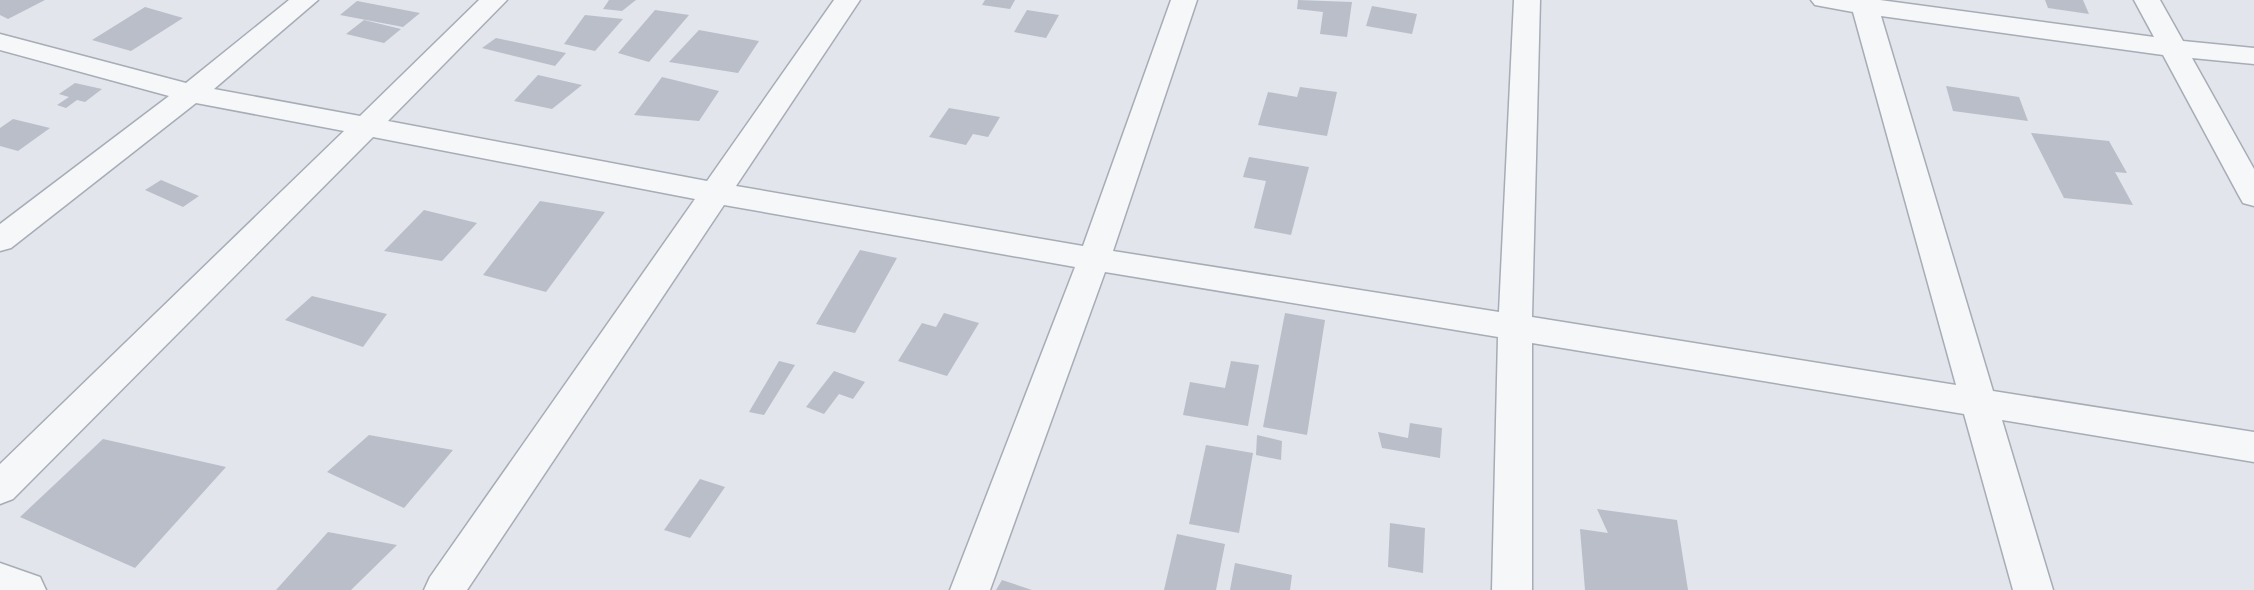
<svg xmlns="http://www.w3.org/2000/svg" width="2254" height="590" font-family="'Titillium Web',sans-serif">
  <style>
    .building { fill: #b9bec9 }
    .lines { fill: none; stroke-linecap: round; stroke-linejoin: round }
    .minor-casing { stroke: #a7acb6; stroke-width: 3 }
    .minor { fill: #f5f7f9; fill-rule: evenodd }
  </style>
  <rect width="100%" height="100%" fill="#e2e5eb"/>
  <path class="building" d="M 0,0 L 45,0 L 8,19 L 0,15 Z
    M 609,0 L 636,0 L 622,11 L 603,9 Z
    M 985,0 L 1015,0 L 1010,9 L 982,5 Z
    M 1298,0 L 1352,2 L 1347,37 L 1320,34 L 1323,12 L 1297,9 Z
    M 2045,0 L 2083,0 L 2089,14 L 2048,8 Z
    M 357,1 L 420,13 L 403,27 L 340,15 Z
    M 1372,6 L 1417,14 L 1412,34 L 1366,26 Z
    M 145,7 L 183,18 L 131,51 L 92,40 Z
    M 655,10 L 689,15 L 649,62 L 618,53 Z
    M 1027,10 L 1059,15 L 1046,38 L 1014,32 Z
    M 585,15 L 623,19 L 595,51 L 564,44 Z
    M 364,20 L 401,29 L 384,43 L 346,34 Z
    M 699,30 L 759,41 L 738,73 L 669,62 Z
    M 496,38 L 566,53 L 555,66 L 482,48 Z
    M 538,75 L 582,85 L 552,109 L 514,101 Z
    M 662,77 L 719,91 L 699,121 L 634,115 Z
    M 75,83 L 102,89 L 85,102 L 77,100 L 66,108 L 57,105 L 69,97 L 59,94 Z
    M 1946,86 L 2019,97 L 2028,121 L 1953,111 Z
    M 1300,87 L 1337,92 L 1327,136 L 1258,125 L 1268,92 L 1297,97 Z
    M 949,108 L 1000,117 L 988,137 L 973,134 L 966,145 L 929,137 Z
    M 13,119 L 50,128 L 18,151 L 0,146 L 0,128 Z
    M 2031,133 L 2109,141 L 2127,173 L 2115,172 L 2133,205 L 2064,198 Z
    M 1249,157 L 1309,167 L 1291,235 L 1254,228 L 1266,181 L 1243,177 Z
    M 161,180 L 199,196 L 183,207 L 145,190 Z
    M 540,201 L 605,212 L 546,292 L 483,275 Z
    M 424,210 L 477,223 L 442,261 L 384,251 Z
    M 860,250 L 897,258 L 855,333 L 816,324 Z
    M 312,296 L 387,314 L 363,347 L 285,320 Z
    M 944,313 L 979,323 L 947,376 L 898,361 L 922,323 L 936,327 Z
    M 1285,313 L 1325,320 L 1307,435 L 1263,427 Z
    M 779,361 L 795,365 L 764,415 L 749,412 Z
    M 1231,361 L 1259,365 L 1248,426 L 1183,415 L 1190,382 L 1225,388 Z
    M 834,371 L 865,382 L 853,399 L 839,394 L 824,414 L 806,407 Z
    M 1410,423 L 1442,428 L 1440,458 L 1382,448 L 1378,432 L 1408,438 Z
    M 369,435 L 453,450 L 404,508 L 327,472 Z
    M 1257,435 L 1282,441 L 1281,460 L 1256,455 Z
    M 103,439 L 226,467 L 135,568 L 20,517 Z
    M 1206,445 L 1253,453 L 1239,533 L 1189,524 Z
    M 700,479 L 725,487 L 690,538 L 664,530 Z
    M 1597,509 L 1677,520 L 1688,590 L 1585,590 L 1580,529 L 1608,533 Z
    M 1390,523 L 1425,528 L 1423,573 L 1388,567 Z
    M 328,532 L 397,545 L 351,590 L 276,590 Z
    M 1177,534 L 1225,544 L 1216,590 L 1164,590 Z
    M 1235,563 L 1292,575 L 1290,590 L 1230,590 Z
    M 1002,580 L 1032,590 L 996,590 Z"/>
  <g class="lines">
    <defs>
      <path id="minor" d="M 289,0 L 318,0 L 214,89 L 360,116 L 479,0 L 507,0 L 388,121 L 707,181 L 834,0 L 860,0 L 736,186 L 1083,246 L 1171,0 L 1197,0 L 1113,251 L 1499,312 L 1514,0 L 1540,0 L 1532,317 L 1956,385 L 1853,12 L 1815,5 L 1811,0 L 1880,0 L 2154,37 L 2134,0 L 2160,0 L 2183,41 L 2254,48 L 2254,64 L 2192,58 L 2254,169 L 2254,206 L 2243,203 L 2239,196 L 2163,55 L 1881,16 L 1993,391 L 2254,432 L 2254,462 L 2002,420 L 2053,590 L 2013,590 L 1964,414 L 1532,343 L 1532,590 L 1492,590 L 1498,337 L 1105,272 L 990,590 L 950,590 L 1075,267 L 724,205 L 467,590 L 424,590 L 430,577 L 695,199 L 373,137 L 13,499 L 0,504 L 0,464 L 344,131 L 196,103 L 11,248 L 0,251 L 0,224 L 169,96 L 0,50 L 0,34 L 186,83 Z
        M 0,563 L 40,577 L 46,590 L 0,590 Z"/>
    </defs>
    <use href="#minor" class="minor-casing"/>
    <use href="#minor" class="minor"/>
  </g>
</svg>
